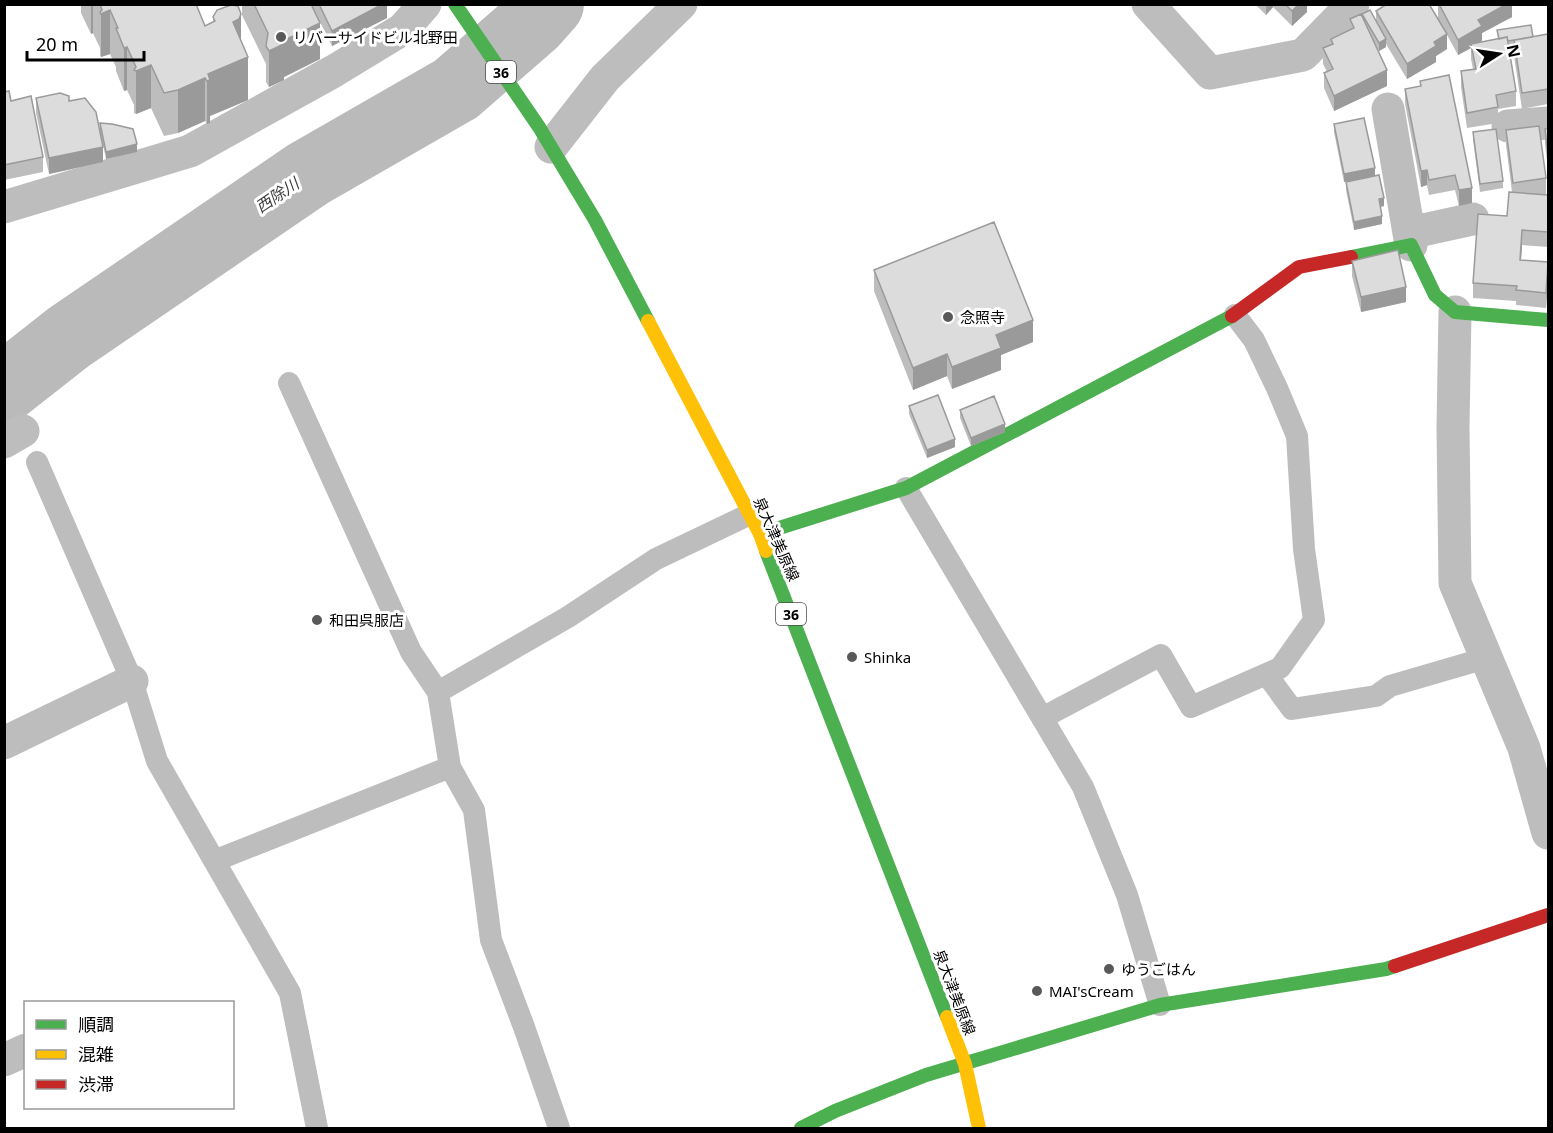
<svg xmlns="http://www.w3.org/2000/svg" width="1553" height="1133" font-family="'Noto Sans','Noto Sans JP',sans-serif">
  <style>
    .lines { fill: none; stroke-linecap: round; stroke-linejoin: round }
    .river { stroke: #bababa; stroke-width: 70 }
    .lane { stroke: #bdbdbd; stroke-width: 22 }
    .street { stroke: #bdbdbd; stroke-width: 33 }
    .fast { stroke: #4caf50; stroke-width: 14 }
    .slow { stroke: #ffc107; stroke-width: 14 }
    .jam { stroke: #c62828; stroke-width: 14 }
    .wall { fill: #bdbdbd }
    .shaded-wall { fill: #9a9a9a }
    .building { fill: #dcdcdc; stroke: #9a9a9a; stroke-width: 1.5 }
    .poi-dot { fill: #595959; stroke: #fff; stroke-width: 2 }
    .labels { text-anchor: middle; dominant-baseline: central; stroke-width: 6; stroke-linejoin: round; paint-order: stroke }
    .shield { fill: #fff; stroke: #4c4c4c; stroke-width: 1.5 }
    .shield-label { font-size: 14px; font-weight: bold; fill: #000 }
    .poi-label { font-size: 15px; fill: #000; stroke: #fff; text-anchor: start }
    .street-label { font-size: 15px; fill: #000; stroke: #fff }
    .water-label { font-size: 16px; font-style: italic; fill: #3e3e3e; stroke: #fff }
  </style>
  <rect width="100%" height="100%" fill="#fff"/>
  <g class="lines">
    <path class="river" d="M 4,388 L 69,337 L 308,174 L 456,89 L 533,22 L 549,4"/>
    <path class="lane" d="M 37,462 L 132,681 L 157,761 L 290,993 L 317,1128
      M 906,488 L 1083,787 L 1127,895 L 1160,1005
      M 1267,675 L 1292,709 L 1376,696 L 1390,686 L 1486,658
      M 438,692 L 568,617 L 656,559 L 750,514
      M 1042,718 L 1161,655 L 1191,707 L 1280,668 L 1314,620 L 1304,549 L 1297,436 L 1277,388 L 1254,340 L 1235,315
      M 450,767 L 474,810 L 491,940 L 524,1027 L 559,1128
      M 214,861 L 450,767 L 438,692 L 411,652 L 289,383"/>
    <path class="street" d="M 1148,4 L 1210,73 L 1303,55 L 1353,4
      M 1388,109 L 1411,245
      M 1508,126 L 1548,123
      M 551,147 L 605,78 L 681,4
      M 4,207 L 190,151 L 334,71 L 403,29 L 425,4
      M 1409,233 L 1473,219
      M 1455,312 L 1453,427 L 1455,583 L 1524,748 L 1548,833
      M 4,442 L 23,431
      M 4,743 L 132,681
      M 4,1060 L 26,1050"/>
    <path class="fast" d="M 455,4 L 539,127 L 595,220 L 648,321
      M 1351,257 L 1411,245 L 1435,295 L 1455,312 L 1548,320
      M 760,534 L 906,488 L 1232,316
      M 766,551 L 947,1017
      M 801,1128 L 835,1111 L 926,1075 L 1160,1005 L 1386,969 L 1395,966"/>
    <path class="slow" d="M 648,321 L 760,534 L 766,551
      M 947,1017 L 965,1064 L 979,1128"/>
    <path class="jam" d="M 1232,316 L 1299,267 L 1351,257
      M 1395,966 L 1548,915"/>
  </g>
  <path class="wall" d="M 81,4 L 196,4 L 205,26 L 213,22 L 213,17 L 241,40 L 248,100 L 210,116 L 210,123 L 207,124 L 205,121 L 178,133 L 164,136 L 151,108 L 136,114 L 134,113 L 134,105 L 127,90 L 124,91 L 116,71 L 116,67 L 110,54 L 101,57 L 100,55 L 100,48 L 93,33 L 91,34 L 81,13 Z
    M 242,4 L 311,4 L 320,59 L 284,77 L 284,80 L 269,87 L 266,82 L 266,64 L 242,15 Z
    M 311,4 L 387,4 L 387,18 L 332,46 Z
    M 1255,4 L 1307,4 L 1307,12 L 1292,26 L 1273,7 L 1266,15 Z
    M 1382,4 L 1429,4 L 1438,20 L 1438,5 L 1512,4 L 1512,17 L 1482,33 L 1482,41 L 1481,42 L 1498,39 L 1497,30 L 1533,37 L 1548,34 L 1548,104 L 1522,109 L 1514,56 L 1514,47 L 1509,48 L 1516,91 L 1516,106 L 1498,109 L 1498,123 L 1467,128 L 1461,87 L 1461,71 L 1473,69 L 1471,59 L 1471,48 L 1458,55 L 1447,35 L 1447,49 L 1436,56 L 1436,62 L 1407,79 L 1386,44 L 1386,47 L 1379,51 L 1375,43 L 1387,86 L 1334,111 L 1324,88 L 1324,73 L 1327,72 L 1323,64 L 1323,48 L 1331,44 L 1331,39 L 1350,30 L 1350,19 L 1362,16 L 1362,14 L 1376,21 L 1376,11 L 1383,7 Z
    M 1420,81 L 1472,203 L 1459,206 L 1455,190 L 1429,195 L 1427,185 L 1421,187 L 1405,104 L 1405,89 L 1420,86 Z
    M 4,92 L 11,101 L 43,157 L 43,172 L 4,180 Z
    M 36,98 L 69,101 L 103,162 L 49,174 L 36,113 Z
    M 1364,118 L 1344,182 L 1334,132 L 1334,124 Z
    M 100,123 L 137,152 L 106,159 L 100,131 Z
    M 1548,128 L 1548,170 L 1545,144 L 1545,129 Z
    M 1506,130 L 1546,178 L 1546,194 L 1542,194 L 1548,195 L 1548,247 L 1522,245 L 1521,260 L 1548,278 L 1546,308 L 1516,305 L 1516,301 L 1473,298 L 1473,283 L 1507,216 L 1512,192 L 1506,145 Z
    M 1473,132 L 1503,181 L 1503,188 L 1480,192 L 1473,140 Z
    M 1346,182 L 1384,206 L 1380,207 L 1382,224 L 1354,230 L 1346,190 Z
    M 1352,261 L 1406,302 L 1361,312 L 1352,276 Z
    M 874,270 L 1033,342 L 1001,355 L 1001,370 L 952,389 L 947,376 L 913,390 L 874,291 Z
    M 909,406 L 955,447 L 927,458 L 909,414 Z
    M 960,410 L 1005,432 L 971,446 L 960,418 Z"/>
  <path class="shaded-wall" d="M 91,4 L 93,4 L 93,33 L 91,34 Z
    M 383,4 L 387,4 L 387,18 L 332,46 L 332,31 Z
    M 1266,4 L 1273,4 L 1273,7 L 1266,15 Z
    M 1299,4 L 1307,4 L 1307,12 L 1292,26 L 1292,11 Z
    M 1507,4 L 1512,4 L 1512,17 L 1482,33 L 1482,41 L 1472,47 L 1471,44 L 1471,48 L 1458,55 L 1458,40 L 1478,20 Z
    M 110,10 L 110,54 L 101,57 L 101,14 Z
    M 241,14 L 241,57 L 248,57 L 248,100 L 210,116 L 210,123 L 207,124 L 207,81 L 208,74 L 233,22 Z
    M 320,23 L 320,59 L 284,77 L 284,80 L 269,87 L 269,51 L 283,41 Z
    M 1447,34 L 1447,49 L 1436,56 L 1436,62 L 1407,79 L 1407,64 L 1434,42 Z
    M 1386,39 L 1386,47 L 1379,51 L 1379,43 Z
    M 127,47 L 127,90 L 124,91 L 124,48 Z
    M 151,65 L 151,108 L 136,114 L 136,71 Z
    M 1387,70 L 1387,86 L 1334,111 L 1334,96 Z
    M 205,78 L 205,121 L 178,133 L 178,90 Z
    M 137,144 L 137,152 L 106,159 L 106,152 Z
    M 103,147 L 103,162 L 49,174 L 49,158 Z
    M 1375,168 L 1375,176 L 1344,182 L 1344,174 Z
    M 1427,170 L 1427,185 L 1421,187 L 1421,171 Z
    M 1472,188 L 1472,203 L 1459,206 L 1459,190 Z
    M 1384,198 L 1384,206 L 1379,207 L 1379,199 Z
    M 1382,216 L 1382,224 L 1354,230 L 1354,222 Z
    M 1522,230 L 1522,245 L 1520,275 L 1520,260 Z
    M 1548,262 L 1548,278 L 1546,308 L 1546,293 Z
    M 1406,287 L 1406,302 L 1361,312 L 1361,297 Z
    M 1033,320 L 1033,342 L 1001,355 L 1001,370 L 952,389 L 952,367 L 996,335 Z
    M 947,354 L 947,376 L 913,390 L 913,368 Z
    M 1005,424 L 1005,432 L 971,446 L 971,438 Z
    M 955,439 L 955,447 L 927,458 L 927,450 Z"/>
  <path class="building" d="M 100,4 L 196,4 L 205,26 L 215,21 L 213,17 L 217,10 L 231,5 L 238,6 L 241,14 L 239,19 L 233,22 L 248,57 L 208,74 L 210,80 L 207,81 L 205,78 L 178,90 L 164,93 L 151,65 L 136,71 L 134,70 L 136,67 L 127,47 L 124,48 L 116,28 L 118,28 L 110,10 L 101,14 L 100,12 L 102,10 Z
    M 254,4 L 311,4 L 320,23 L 283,41 L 284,44 L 269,51 L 266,46 L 268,33 Z
    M 319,4 L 383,4 L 332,31 Z
    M 1285,4 L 1299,4 L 1292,11 Z
    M 1387,4 L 1429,4 L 1447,34 L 1434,42 L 1436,46 L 1407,64 L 1376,11 Z
    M 1439,4 L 1507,4 L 1478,20 L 1482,26 L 1458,40 Z
    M 1370,10 L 1386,39 L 1379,43 L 1362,14 Z
    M 1361,14 L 1387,70 L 1334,96 L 1324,73 L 1333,69 L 1323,48 L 1333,44 L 1331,39 L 1354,28 L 1350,19 Z
    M 1531,25 L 1533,37 L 1508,41 L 1507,37 L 1499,39 L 1497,30 Z
    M 1548,34 L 1548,89 L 1522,93 L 1514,40 Z
    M 1507,37 L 1516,91 L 1496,95 L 1498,107 L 1467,113 L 1461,71 L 1476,69 L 1471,44 Z
    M 1449,75 L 1472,188 L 1459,190 L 1455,175 L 1429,180 L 1427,170 L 1421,171 L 1405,89 L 1421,86 L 1420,81 Z
    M 9,91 L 11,101 L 31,96 L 43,157 L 4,165 L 4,92 Z
    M 60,93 L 69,96 L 69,101 L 85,98 L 96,112 L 103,147 L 49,158 L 36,98 Z
    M 1364,118 L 1375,168 L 1344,174 L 1334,124 Z
    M 100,123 L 112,124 L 133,129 L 137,144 L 106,152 Z
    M 1539,126 L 1546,178 L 1513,183 L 1506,130 Z
    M 1548,128 L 1548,155 L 1545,129 Z
    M 1496,129 L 1503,181 L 1480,184 L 1473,132 Z
    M 1379,175 L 1384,198 L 1379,199 L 1382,216 L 1354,222 L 1346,182 Z
    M 1509,192 L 1548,195 L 1548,232 L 1522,230 L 1520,260 L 1548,262 L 1546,293 L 1516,290 L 1517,286 L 1473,283 L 1478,214 L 1507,216 Z
    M 994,222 L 1033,320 L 996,335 L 1001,348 L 952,367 L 947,354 L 913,368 L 874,270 Z
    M 1398,250 L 1406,287 L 1361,297 L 1352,261 Z
    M 938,395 L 955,439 L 927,450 L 909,406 Z
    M 994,396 L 1005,424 L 971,438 L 960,410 Z"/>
  <g class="poi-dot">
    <circle cx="281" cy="37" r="6"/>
    <circle cx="948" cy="317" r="6"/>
    <circle cx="317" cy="620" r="6"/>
    <circle cx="852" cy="657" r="6"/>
    <circle cx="1109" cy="969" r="6"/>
    <circle cx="1037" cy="991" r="6"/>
  </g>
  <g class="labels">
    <g class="shield">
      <rect x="486" y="61" width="30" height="22" rx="4.5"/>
      <rect x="776" y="603" width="30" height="22" rx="4.5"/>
    </g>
    <g class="shield-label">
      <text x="501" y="72">36</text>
      <text x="791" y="614">36</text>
    </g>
    <g class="poi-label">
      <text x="293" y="37">リバーサイドビル北野田</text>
      <text x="960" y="317">念照寺</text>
      <text x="329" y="620">和田呉服店</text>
      <text x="864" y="657">Shinka</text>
      <text x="1121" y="969">ゆうごはん</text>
      <text x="1049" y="991">MAI'sCream</text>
    </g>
    <g class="street-label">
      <text transform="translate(777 539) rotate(66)">泉大津美原線</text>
      <text transform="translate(955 992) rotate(69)">泉大津美原線</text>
    </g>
    <g class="water-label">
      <text transform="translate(277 195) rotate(-34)">西除川</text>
    </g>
  </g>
  <rect width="1553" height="1133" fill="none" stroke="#000000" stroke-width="12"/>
  <rect x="24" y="1001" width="210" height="108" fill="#ffffff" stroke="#999999" stroke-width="1.5"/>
  <rect x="36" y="1020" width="30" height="9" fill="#4caf50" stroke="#999999" stroke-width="1.5"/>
  <text x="78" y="1031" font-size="18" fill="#000000">順調</text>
  <rect x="36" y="1050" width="30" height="9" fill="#ffc107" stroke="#999999" stroke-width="1.5"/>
  <text x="78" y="1061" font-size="18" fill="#000000">混雑</text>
  <rect x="36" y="1080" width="30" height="9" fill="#c62828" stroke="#999999" stroke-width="1.5"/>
  <text x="78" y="1091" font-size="18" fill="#000000">渋滞</text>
  <g transform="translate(1499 54) rotate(78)" stroke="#ffffff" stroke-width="4.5" paint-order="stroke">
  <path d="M0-4.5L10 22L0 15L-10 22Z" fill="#000000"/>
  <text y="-9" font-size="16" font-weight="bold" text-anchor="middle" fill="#000000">N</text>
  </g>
  <path d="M27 51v9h117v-9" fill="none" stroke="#000000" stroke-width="3"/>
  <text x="36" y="51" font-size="18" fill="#000000" stroke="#ffffff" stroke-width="4.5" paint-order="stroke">20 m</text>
</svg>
